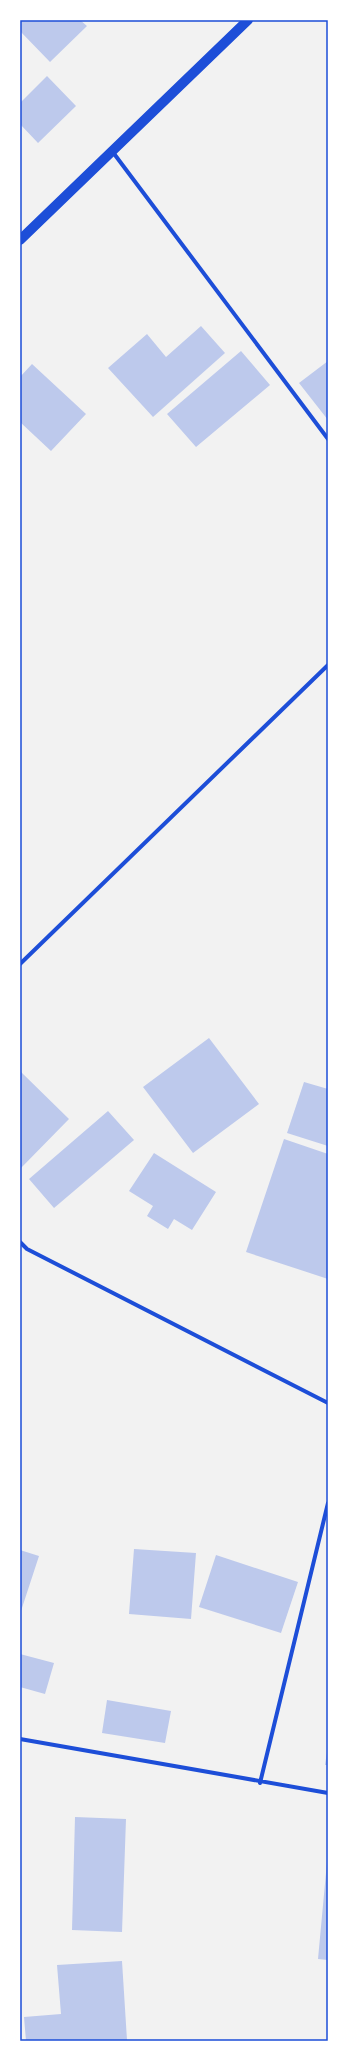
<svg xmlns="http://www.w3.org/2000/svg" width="348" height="2061" font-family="Helvetica,sans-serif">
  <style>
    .building { fill: #bdc9ec }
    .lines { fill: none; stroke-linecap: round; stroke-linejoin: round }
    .minor { stroke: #1d4ed8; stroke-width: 4 }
    .primary { stroke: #1d4ed8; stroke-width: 10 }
    .neatline { fill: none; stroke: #1d4ed8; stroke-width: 1.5 }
  </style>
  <rect width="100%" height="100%" fill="#f2f2f2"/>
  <path class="building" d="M 20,20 L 80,20 L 87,26 L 50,62 L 20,31 Z
    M 47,76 L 76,106 L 38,143 L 20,124 L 20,103 Z
    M 201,326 L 225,353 L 153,417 L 108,368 L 147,334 L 166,357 Z
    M 241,351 L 270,385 L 196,447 L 167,414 Z
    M 328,361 L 328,420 L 299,383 Z
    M 32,364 L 86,414 L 51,451 L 20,422 L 20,377 Z
    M 209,1038 L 259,1104 L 193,1153 L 143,1087 Z
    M 20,1071 L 69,1119 L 20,1169 Z
    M 304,1082 L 328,1089 L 328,1146 L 287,1133 Z
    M 108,1111 L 134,1140 L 54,1208 L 29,1179 Z
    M 284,1139 L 328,1154 L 328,1279 L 246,1252 Z
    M 154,1153 L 216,1192 L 192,1230 L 174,1219 L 168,1229 L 147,1216 L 153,1206 L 129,1191 Z
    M 134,1549 L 196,1553 L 191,1619 L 129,1614 Z
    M 20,1550 L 39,1556 L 20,1614 Z
    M 216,1555 L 298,1582 L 281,1633 L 199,1607 Z
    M 20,1654 L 54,1663 L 45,1694 L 20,1687 Z
    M 107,1700 L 171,1711 L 165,1743 L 102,1733 Z
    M 327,1752 L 328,1752 L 328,1765 L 325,1765 Z
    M 75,1817 L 126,1819 L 122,1932 L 72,1930 Z
    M 327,1862 L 328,1862 L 328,1960 L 318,1959 Z
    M 122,1961 L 127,2040 L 26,2041 L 24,2017 L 61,2014 L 57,1965 Z"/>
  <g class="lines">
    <path class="minor" d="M 112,151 L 328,439
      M 20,964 L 328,665
      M 20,1242 L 27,1249 L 328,1403
      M 20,1739 L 328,1793
      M 260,1783 L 328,1503"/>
    <path class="primary" d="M 20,240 L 248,20"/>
  </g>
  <rect width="348" height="2061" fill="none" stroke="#ffffff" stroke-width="42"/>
  <rect x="21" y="21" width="306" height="2019" class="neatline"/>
</svg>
